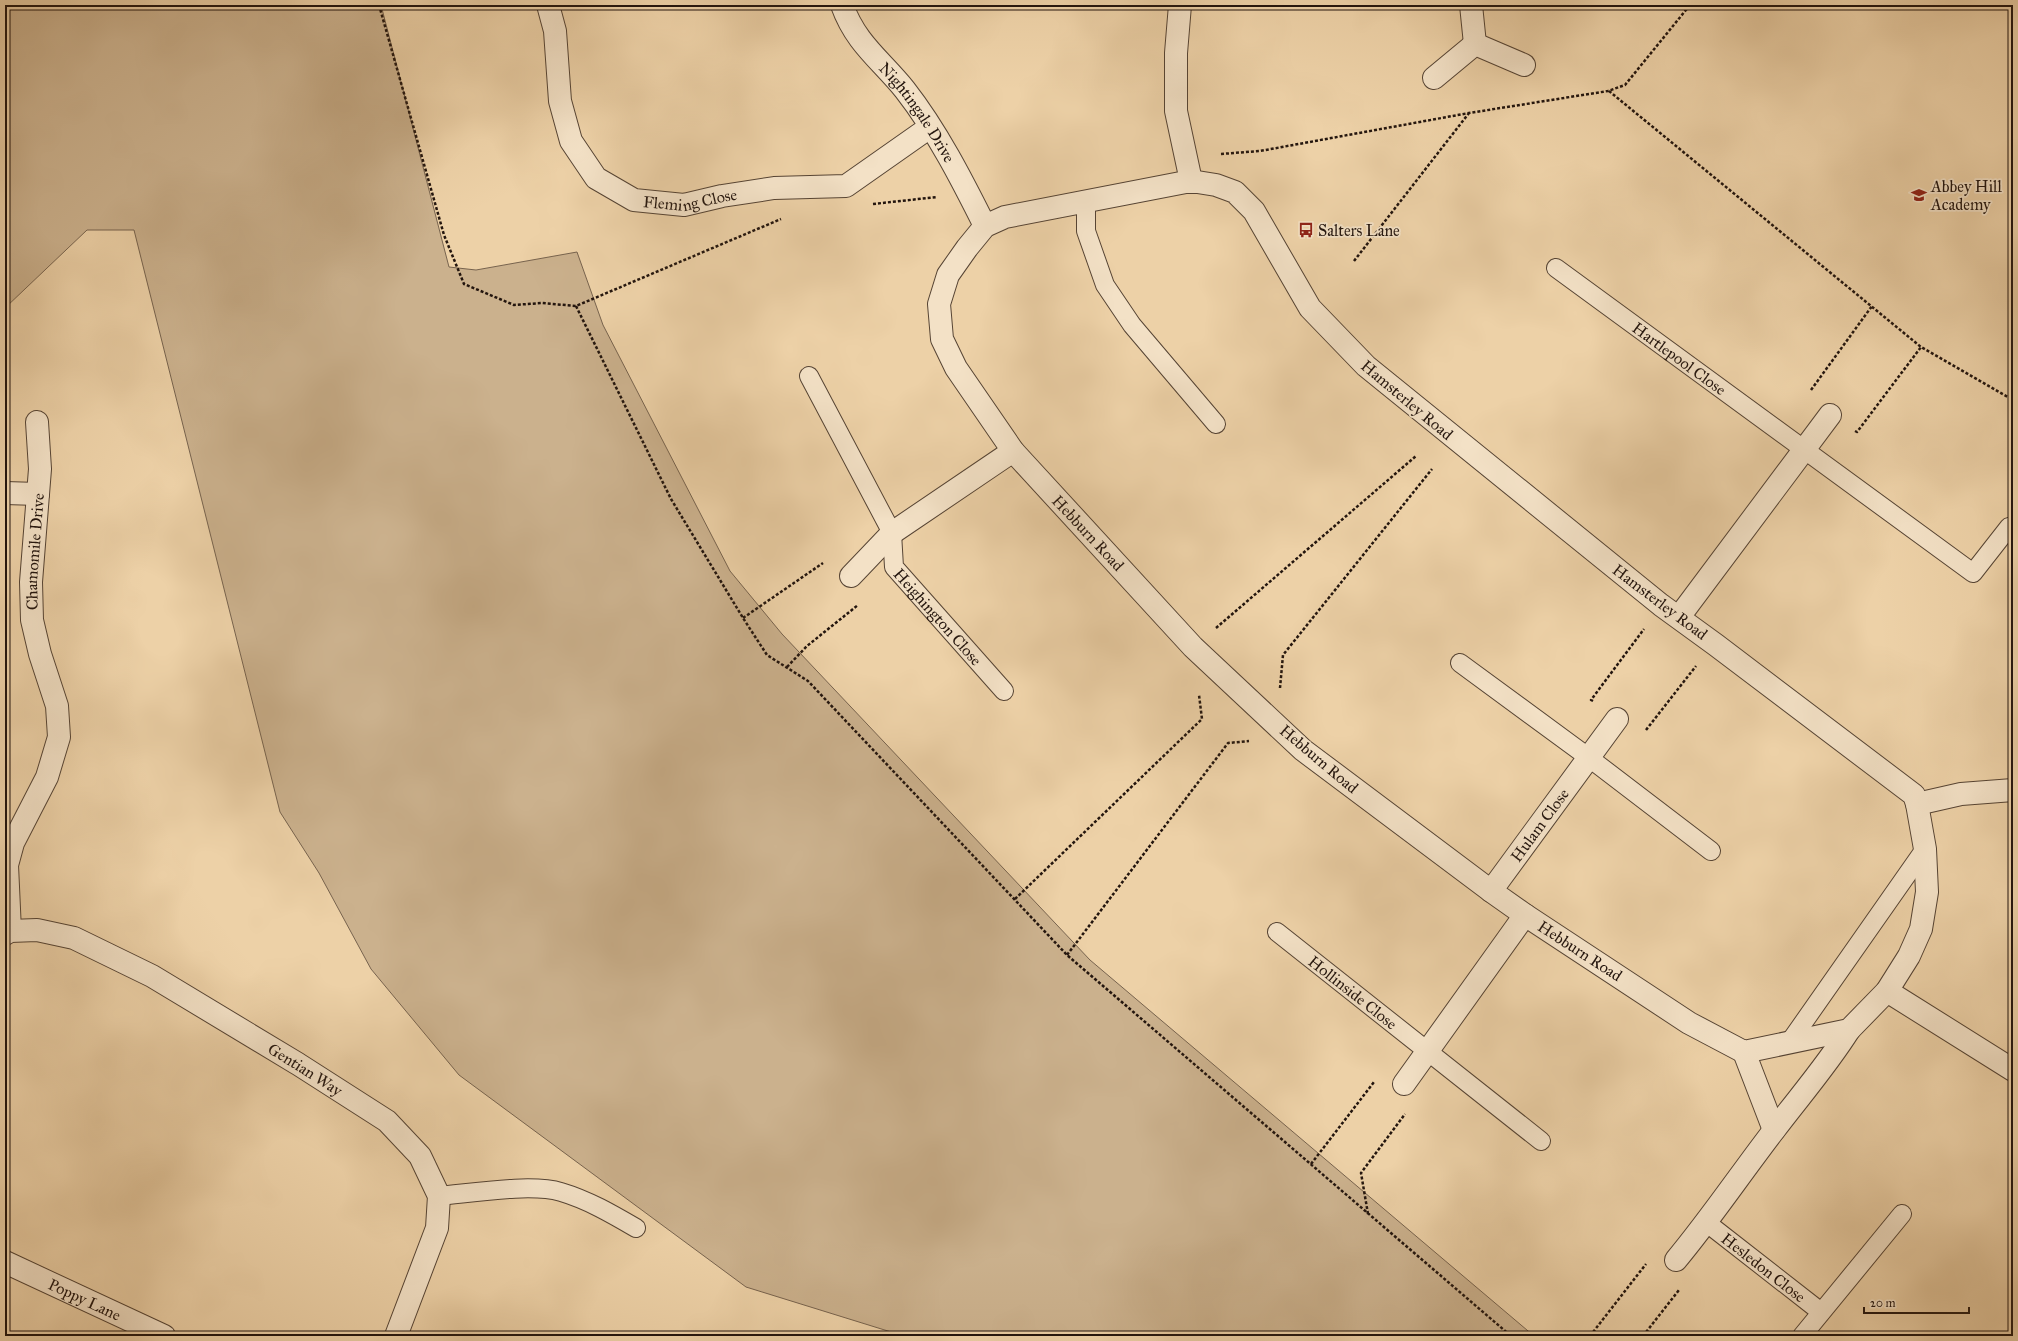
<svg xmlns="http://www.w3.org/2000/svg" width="2018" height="1341" font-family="'IM FELL Great Primer',serif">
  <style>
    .green { fill: #cbb18d; stroke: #77634e }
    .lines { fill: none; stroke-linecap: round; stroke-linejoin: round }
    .service-casing { stroke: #564434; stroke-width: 20 }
    .minor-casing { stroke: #564434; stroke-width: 24 }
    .path { stroke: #23150e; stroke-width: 2.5; stroke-dasharray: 3 2; stroke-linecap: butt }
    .service { stroke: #f3e1c6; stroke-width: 18 }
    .minor { stroke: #f3e1c6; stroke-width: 22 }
    .labels { text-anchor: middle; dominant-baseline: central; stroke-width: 3.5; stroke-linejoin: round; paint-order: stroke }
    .street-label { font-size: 16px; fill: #23150e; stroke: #f3e1c6 }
    .poi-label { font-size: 16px; fill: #23150e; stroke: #f3e1c6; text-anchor: start }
  </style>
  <rect width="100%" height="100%" fill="#edd1a7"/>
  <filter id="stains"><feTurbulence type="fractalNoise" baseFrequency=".005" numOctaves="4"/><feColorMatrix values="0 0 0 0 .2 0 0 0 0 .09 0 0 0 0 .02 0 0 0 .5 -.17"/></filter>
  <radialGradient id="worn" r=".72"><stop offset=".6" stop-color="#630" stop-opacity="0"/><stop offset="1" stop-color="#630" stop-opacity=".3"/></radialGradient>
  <path class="green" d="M 5,5 L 381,5 L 449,267 L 476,270 L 577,252 L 603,325 L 730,571 L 782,634 L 1090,960 L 1534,1336 L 904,1336 L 746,1287 L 459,1075 L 371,969 L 319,873 L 280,812 L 134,230 L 87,230 L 5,308 Z"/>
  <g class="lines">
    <defs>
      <g id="service">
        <path d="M 1086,202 L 1086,231 L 1105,285 L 1132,325 L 1216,424"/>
        <path id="s1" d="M 1556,268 L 1973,573 L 2009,527 L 2013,530"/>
        <path id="s2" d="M 809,376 L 892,533 L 894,567 L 1004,691"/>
        <path d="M 1460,663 L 1588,757 L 1711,851"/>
        <path id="s3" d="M 1277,932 L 1541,1141"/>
        <path d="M 1789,1043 L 1925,849"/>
        <path d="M 439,1196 C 472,1193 531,1183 561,1192 C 588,1200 612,1214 636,1228"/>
        <path id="s4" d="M 1707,1223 L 1821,1312"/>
        <path d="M 1802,1336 L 1902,1214"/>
      </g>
      <g id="minor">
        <path id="s5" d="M 548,5 L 555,31 L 560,101 L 571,141 L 596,178 L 634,200 L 684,205 L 722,196 L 774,188 L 846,186 L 930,127"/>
        <path id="s6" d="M 842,5 C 856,44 881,60 905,90 C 937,131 962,180 985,226"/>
        <path d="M 1180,5 L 1176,53 L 1176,111 L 1191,181"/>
        <path d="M 1471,5 L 1475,44"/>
        <path d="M 1434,78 L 1475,44 L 1524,65"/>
        <path d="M 1191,181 L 1216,185 L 1235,192 L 1254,211 L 1310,308 L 1366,366 L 1661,605 L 1716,645 L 1914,795 L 1917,804 L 1925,849 L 1927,892 L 1921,929 L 1909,956 L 1887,991 L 1849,1030 L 1744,1052 L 1689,1023 L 1525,915 L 1491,891 L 1303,750 L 1193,647 L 1013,451 L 956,368 L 942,339 L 939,304 L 948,275 L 967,248 L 985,226 L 1005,217 Z"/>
        <path d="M 5,493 L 38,494"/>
        <path d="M 851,576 L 892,533 L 1013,451"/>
        <path d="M 1679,617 L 1830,415"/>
        <path d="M 1917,804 L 1961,794 L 2013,790"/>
        <path id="s7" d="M 1491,891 L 1617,719"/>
        <path id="s8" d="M 10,931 L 7,865 L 13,843 L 47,777 L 59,737 L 57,706 L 40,654 L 32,620 L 31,582 L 40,469 L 37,422"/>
        <path id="s9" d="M 5,934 L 10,931 L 37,930 L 74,938 L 152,976 L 298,1064 L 387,1121 L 420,1156 L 439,1196 L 437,1228 L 396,1336"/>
        <path d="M 1887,991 L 2013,1070"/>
        <path d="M 1744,1052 L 1774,1130"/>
        <path d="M 1404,1084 L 1525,915"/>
        <path d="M 1676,1260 C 1711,1218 1741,1173 1775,1129 C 1800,1096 1827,1065 1849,1030"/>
        <path id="s10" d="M 5,1262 L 164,1336"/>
      </g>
    </defs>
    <use href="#service" class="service-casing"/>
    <use href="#minor" class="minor-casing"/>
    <path class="path" d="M 379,5 L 444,235 L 464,284 L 514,305 L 542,303 L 576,306 L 781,219
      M 1609,91 L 1921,347 L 2013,400
      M 1221,154 L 1260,151 L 1469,113 L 1608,91 L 1625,85 L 1690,5
      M 873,204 L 937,197
      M 1354,261 L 1469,113
      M 576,306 L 671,499 L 743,618 L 767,655 L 808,681 L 1067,955 L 1511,1336
      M 1811,390 L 1872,306
      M 1855,431 L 1857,432 L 1921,347
      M 743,618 L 823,563
      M 1216,628 L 1416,456
      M 787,667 L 807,646 L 858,605
      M 1280,688 L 1283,655 L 1432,469
      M 1593,701 L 1591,700 L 1644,629
      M 1646,730 L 1696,666
      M 1015,899 L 1202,719 L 1199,695
      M 1067,955 L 1228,743 L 1249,741
      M 1311,1164 L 1374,1082
      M 1368,1214 L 1361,1173 L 1405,1114
      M 1590,1336 L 1646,1264
      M 1643,1336 L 1679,1290"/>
    <use href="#service" class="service"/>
    <use href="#minor" class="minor"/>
  </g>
  <defs>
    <symbol id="school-bare" viewBox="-9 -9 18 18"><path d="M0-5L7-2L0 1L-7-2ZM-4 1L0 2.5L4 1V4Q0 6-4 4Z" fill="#8f2418" stroke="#f3e1c6" stroke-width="2.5" paint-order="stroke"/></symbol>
    <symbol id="bus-bare" viewBox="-9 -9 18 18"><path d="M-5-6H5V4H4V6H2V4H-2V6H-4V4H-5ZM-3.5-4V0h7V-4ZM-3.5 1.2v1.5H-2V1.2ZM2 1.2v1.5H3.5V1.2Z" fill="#8f2418" stroke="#f3e1c6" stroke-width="2.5" paint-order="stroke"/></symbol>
  </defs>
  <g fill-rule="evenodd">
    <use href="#school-bare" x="1908" y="184" width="22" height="22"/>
    <use href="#bus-bare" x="1295" y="219" width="22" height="22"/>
  </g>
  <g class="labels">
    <g class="street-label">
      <text stroke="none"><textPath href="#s6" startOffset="132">Nightingale Drive</textPath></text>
      <text stroke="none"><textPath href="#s5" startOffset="284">Fleming Close</textPath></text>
      <text stroke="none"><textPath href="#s1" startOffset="153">Hartlepool Close</textPath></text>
      <text transform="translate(1407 400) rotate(40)">Hamsterley Road</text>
      <text transform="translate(1088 533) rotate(47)">Hebburn Road</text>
      <text stroke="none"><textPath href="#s8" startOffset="394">Chamomile Drive</textPath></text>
      <text transform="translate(1660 602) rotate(37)">Hamsterley Road</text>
      <text stroke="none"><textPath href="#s2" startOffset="278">Heighington Close</textPath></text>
      <text transform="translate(1319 759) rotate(40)">Hebburn Road</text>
      <text stroke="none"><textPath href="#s7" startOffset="82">Hulam Close</textPath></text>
      <text transform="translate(1580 951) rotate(33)">Hebburn Road</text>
      <text stroke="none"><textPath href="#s3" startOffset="97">Hollinside Close</textPath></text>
      <text stroke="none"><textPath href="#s9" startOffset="337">Gentian Way</textPath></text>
      <text stroke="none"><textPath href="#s4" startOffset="72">Hesledon Close</textPath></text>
      <text stroke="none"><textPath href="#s10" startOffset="88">Poppy Lane</textPath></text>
    </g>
    <g class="poi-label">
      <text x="1931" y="186">Abbey Hill<tspan x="1931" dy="18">Academy</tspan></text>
      <text x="1318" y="230">Salters Lane</text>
    </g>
  </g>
  <rect width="2018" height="1341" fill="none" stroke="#edd1a7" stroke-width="20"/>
  <rect x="6" y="6" width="2006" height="1329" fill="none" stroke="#23150e" stroke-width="2"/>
  <rect x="10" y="10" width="1998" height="1321" fill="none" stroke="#23150e"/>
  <path d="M1864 1307v6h105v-6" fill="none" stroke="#23150e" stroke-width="2"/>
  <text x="1870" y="1307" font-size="12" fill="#23150e" stroke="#f3e1c6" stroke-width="3" paint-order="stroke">20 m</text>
  <rect width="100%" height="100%" filter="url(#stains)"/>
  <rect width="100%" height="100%" fill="url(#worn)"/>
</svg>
